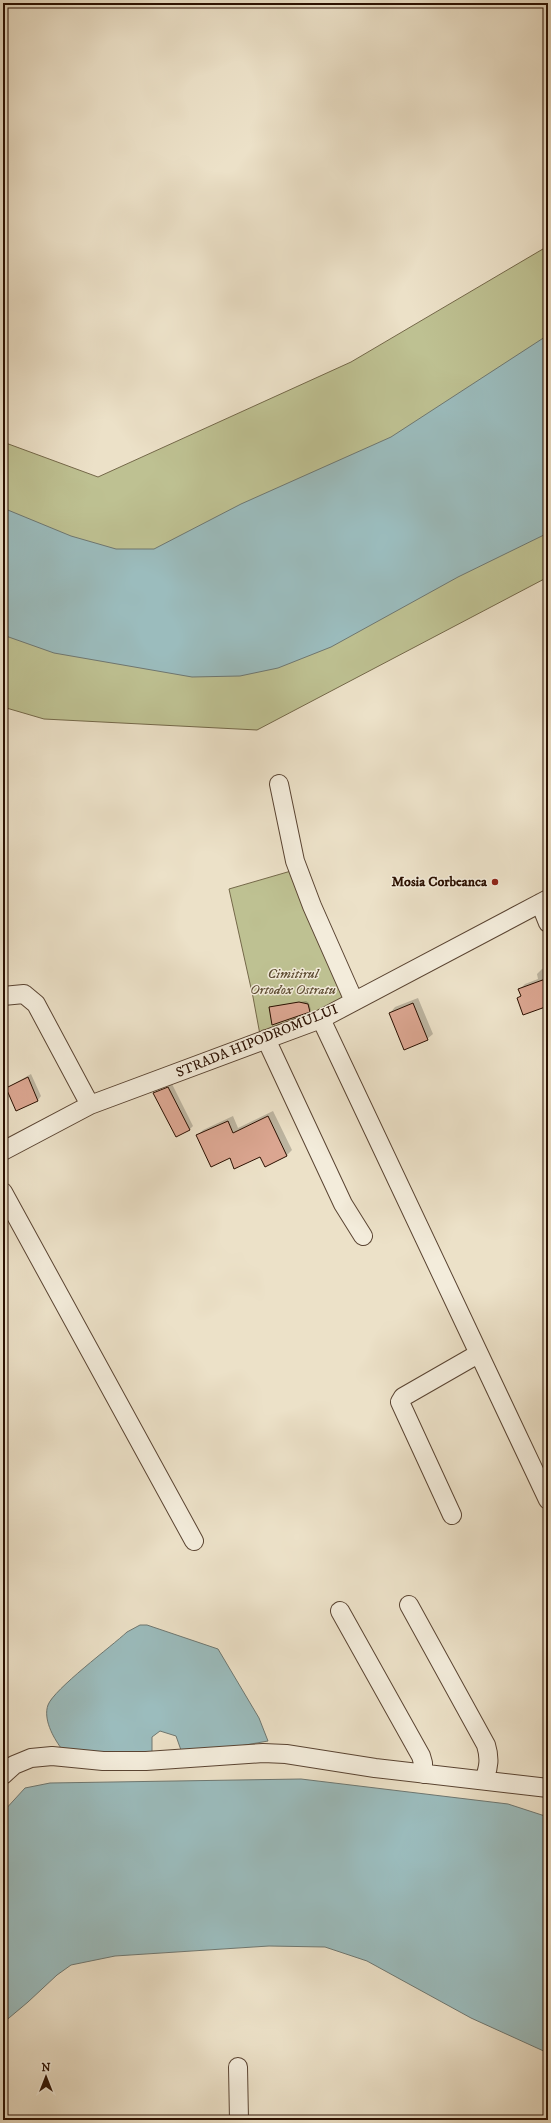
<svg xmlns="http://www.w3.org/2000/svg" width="551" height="2123" font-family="'IM FELL DW Pica',serif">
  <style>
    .green { fill: #bec192; stroke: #746849 }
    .water { fill: #9bbcbd; stroke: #6e7771 }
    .shadow { fill: #0003 }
    .building { fill: #dba691; stroke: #2a0f00 }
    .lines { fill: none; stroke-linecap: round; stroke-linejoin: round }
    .minor-casing { stroke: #5a4432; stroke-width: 20 }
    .minor { stroke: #f3ecdb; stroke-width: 18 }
    .poi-dot { fill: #8f2418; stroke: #f3ecdb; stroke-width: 1.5 }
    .labels { text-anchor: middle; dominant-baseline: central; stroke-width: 3; stroke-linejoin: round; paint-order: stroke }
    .poi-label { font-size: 14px; font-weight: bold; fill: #2a0f00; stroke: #f3ecdb; text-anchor: end }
    .park-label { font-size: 14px; font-style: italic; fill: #5e4d33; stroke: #f3ecdb }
    .street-label { font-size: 14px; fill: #2a0f00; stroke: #f3ecdb }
  </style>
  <rect width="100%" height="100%" fill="#ece1c8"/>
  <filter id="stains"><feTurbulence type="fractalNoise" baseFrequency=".005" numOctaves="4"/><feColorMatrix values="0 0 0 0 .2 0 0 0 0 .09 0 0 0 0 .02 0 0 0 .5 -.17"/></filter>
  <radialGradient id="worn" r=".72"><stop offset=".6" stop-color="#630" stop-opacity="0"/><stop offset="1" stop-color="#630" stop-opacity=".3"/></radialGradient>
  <path class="green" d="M 548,246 L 548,577 L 257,730 L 44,719 L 3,707 L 3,442 L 98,477 L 351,362 Z
    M 291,871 L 345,998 L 261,1040 L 253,997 L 229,889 Z"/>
  <path class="water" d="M 548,335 L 548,533 L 458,577 L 331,647 L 278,668 L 240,676 L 192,677 L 54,653 L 3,635 L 3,508 L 71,536 L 116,549 L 154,549 L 241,504 L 391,437 Z
    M 140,1625 L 147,1625 L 218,1649 L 259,1718 L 268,1741 L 206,1752 L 182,1753 L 176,1736 L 160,1731 L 152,1737 L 152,1753 L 80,1753 L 61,1748 C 53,1737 43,1719 48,1705 C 54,1689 112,1646 127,1632 Z
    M 301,1779 L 508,1804 L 548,1817 L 548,2053 L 471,2018 L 367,1961 L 325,1947 L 269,1946 L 115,1956 L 71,1965 L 57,1975 L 28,2002 L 3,2023 L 3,1812 L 25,1788 L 50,1783 Z"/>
  <path class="shadow" d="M 3,832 L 6,863 L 3,866 Z
    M 548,967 L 548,1005 L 518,999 L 522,995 L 520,989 L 525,984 L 538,979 L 537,974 L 542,969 Z
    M 418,998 L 433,1034 L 427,1039 L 390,1013 L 395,1007 Z
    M 306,1001 L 309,1003 L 311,1010 L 309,1011 L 270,1007 Z
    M 31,1074 L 41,1096 L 38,1100 L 7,1088 Z
    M 172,1084 L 193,1126 L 189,1130 L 155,1094 Z
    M 273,1111 L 292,1150 L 287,1155 L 265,1165 L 261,1156 L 230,1157 L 198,1135 L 203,1130 L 233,1116 L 238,1128 Z"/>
  <path class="building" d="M 548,978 L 548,1006 L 523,1015 L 517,998 L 521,996 L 518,989 Z
    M 299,1002 L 308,1004 L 310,1012 L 272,1025 L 269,1007 Z
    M 413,1003 L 428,1040 L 404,1050 L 389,1013 Z
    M 28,1077 L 38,1101 L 16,1111 L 6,1088 Z
    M 168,1087 L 190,1130 L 176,1137 L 153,1093 Z
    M 268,1116 L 287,1156 L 265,1167 L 260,1157 L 234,1169 L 230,1158 L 211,1167 L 196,1135 L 228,1121 L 233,1133 Z"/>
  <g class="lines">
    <defs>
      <path id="minor" d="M 279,784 L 295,861 L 312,906 L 354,1001
        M 540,903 L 548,923
        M 3,996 L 24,994 L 36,1004 L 90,1105
        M 321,1019 L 548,1500
        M 266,1039 L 343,1204 L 363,1236
        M 3,1151 L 90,1105 L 321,1019 L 548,899
        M 3,1192 L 194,1541
        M 452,1515 L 400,1402 L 403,1397 L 478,1354
        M 409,1605 L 486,1745 C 490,1758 489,1767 484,1780
        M 340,1611 L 421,1756 L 423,1763 L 423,1774
        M 3,1775 L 14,1765 L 31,1758 L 52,1756 L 103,1761 L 146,1761 L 263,1753 L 286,1754 L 375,1768 L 548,1788
        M 238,2067 L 239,2120"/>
    </defs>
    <use href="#minor" class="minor-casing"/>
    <use href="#minor" class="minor"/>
  </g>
  <circle class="poi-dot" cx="495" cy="882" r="4"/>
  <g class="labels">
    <g class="poi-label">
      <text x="487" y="882">Mosia Corbeanca</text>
    </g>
    <g class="park-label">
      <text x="293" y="974">Cimitirul<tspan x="293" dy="16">Ortodox Ostratu</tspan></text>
    </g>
    <g class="street-label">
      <text transform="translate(257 1041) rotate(-22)">STRADA HIPODROMULUI</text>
    </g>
  </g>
  <rect width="551" height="2123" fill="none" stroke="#ece1c8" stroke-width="16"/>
  <rect x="4" y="4" width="543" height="2115" fill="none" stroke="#2a0f00" stroke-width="2"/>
  <rect x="8" y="8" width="535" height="2107" fill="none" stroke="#2a0f00"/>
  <g transform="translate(46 2077)" stroke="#f3ecdb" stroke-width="3" paint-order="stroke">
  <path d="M0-3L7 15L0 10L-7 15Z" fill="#2a0f00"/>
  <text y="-6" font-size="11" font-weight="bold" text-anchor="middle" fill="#2a0f00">N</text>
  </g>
  <rect width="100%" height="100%" filter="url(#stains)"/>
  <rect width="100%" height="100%" fill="url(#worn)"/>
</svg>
